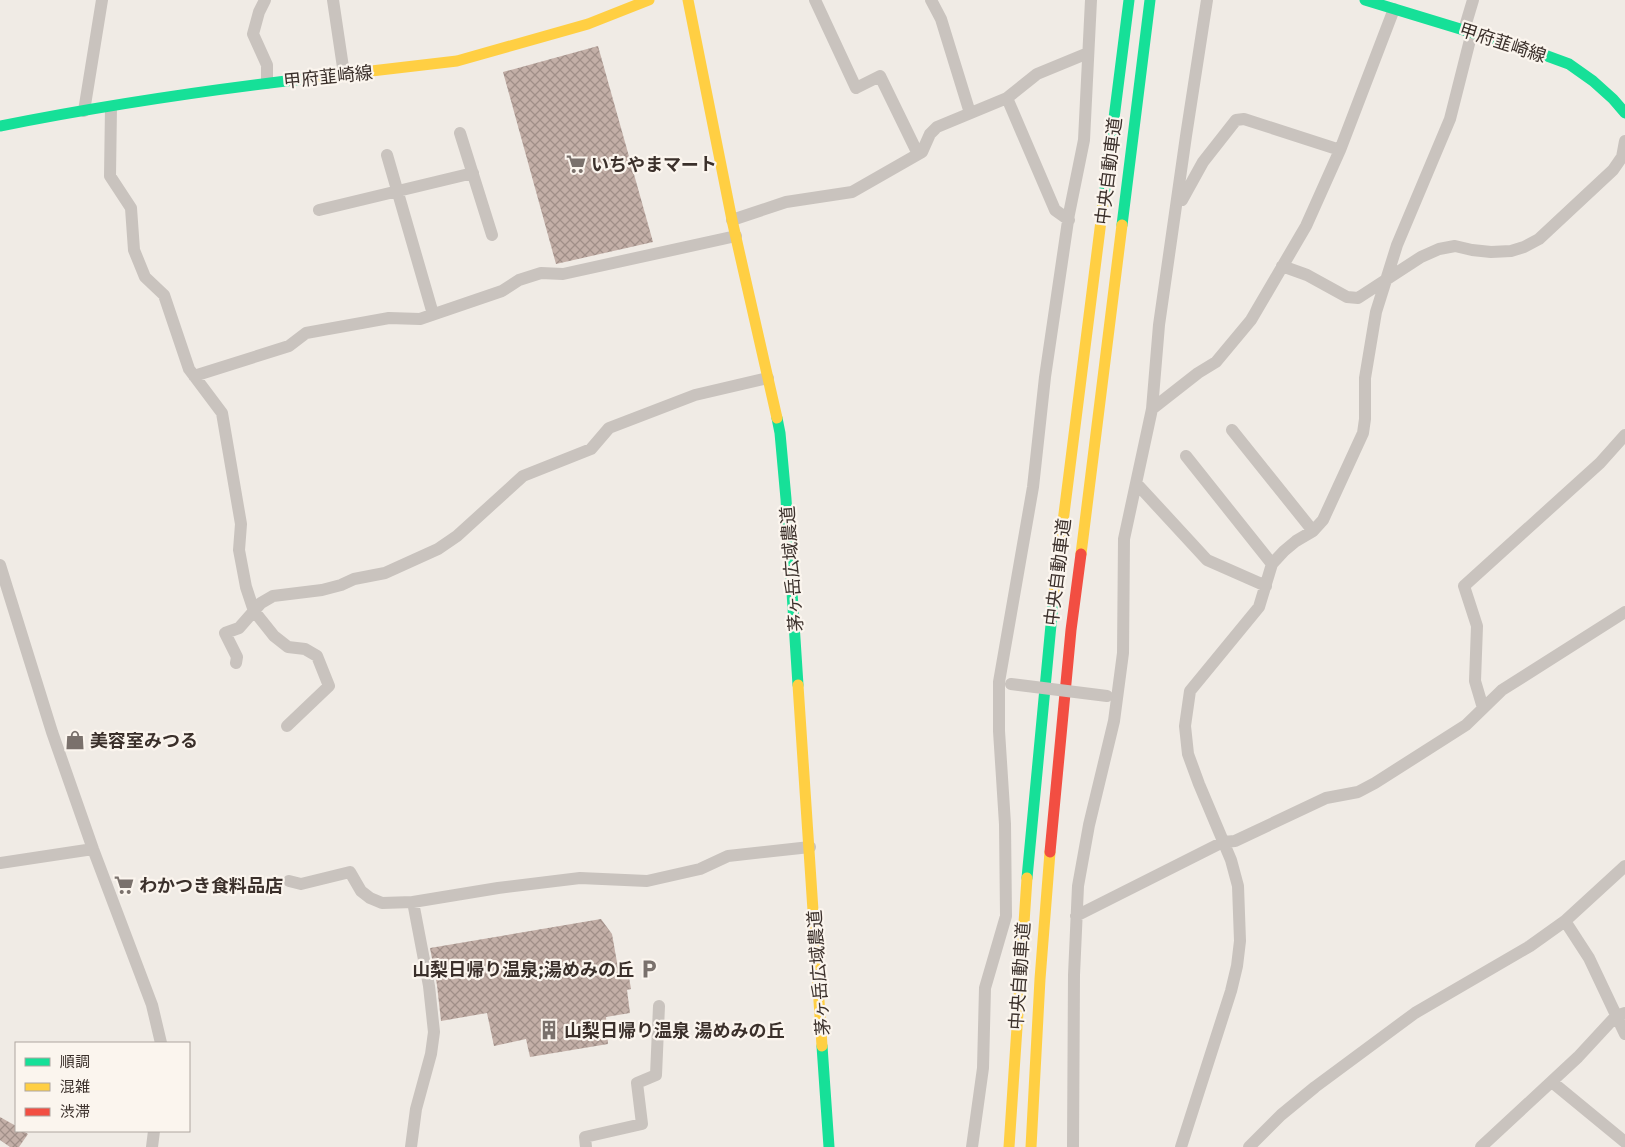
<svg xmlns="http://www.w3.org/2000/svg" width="1625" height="1147" font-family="'Golos Text','Noto Sans JP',sans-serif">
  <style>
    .building { fill: url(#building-cross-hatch) }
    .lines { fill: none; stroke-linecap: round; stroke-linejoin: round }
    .street { stroke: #c9c3be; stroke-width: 12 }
    .fast { stroke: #16e098; stroke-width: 11 }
    .slow { stroke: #ffcf43; stroke-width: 11 }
    .jam { stroke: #f24e42; stroke-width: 11 }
    .street-bridge { stroke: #c9c3be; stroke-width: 12 }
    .labels { text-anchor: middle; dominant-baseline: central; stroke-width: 4.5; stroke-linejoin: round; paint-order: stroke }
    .street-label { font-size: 18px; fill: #3b302b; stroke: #fbf5ee }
    .poi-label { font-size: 18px; font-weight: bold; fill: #3b302b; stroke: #fbf5ee; text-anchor: start }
  </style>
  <defs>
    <pattern id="building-cross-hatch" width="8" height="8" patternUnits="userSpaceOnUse" patternTransform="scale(1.25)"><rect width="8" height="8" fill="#c3afa7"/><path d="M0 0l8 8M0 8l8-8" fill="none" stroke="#a08f88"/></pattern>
  </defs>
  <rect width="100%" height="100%" fill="#f0ebe5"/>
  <path class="building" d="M 598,46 L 653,242 L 556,264 L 503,72 Z
    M 601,919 L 612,934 L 618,968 L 627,965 L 631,989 L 627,990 L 630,1013 L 606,1017 L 608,1044 L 530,1057 L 526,1039 L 494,1046 L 487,1013 L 441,1021 L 437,985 L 430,948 Z
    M 0,1117 L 16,1126 L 16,1131 L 23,1131 L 28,1134 L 19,1147 L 10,1147 L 0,1140 Z"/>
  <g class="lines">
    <path class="street" d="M 265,0 L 259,12 L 253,34 L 267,65 L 267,83
      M 333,0 L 344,74
      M 815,0 L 856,88 L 880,76 L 918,154
      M 931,0 L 941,19 L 970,113
      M 1464,30 L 1473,0
      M 1007,98 L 1055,210 L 1069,220
      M 111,107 L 110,176 L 131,208 L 134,250 L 145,277 L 164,295 L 189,369 L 222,413 L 241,524 L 239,550 L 246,587 L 254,611 L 274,636 L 288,647 L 305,649 L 317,656 L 329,686 L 287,726
      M 84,111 L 102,0
      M 460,133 L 492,235
      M 387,155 L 433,314
      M 1177,199 L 1182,200 L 1203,162 L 1236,120 L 1244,119 L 1340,150
      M 319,210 L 473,173
      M 732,220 L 786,202 L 852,192 L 922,152 L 930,134 L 937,127 L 1007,98 L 1037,74 L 1088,53
      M 1282,266 L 1307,275 L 1347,297 L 1358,298 L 1421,257 L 1439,249 L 1455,246 L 1472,250 L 1491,252 L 1511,251 L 1524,247 L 1539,239 L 1613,170 L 1622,157 L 1625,141
      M 194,376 L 289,346 L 306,333 L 389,318 L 420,319 L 502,291 L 519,280 L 541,273 L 563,274 L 736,236
      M 1152,409 L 1198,373 L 1216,362 L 1251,320 L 1306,226 L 1340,150 L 1394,9
      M 1232,430 L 1313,531
      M 1186,456 L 1272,564
      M 1136,483 L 1207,560 L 1266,586
      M 0,565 L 52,732 L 93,849 L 152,1005 L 161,1043
      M 236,663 L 237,657 L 225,633 L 239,628 L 261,603 L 273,596 L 322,590 L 341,585 L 354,579 L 385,573 L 438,549 L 457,536 L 523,476 L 591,449 L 609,428 L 695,395 L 768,378
      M 1483,708 L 1475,681 L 1477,626 L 1464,586 L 1600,463 L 1625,435
      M 0,863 L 93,849
      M 289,881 L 301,884 L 350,872 L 361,891 L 370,898 L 382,903 L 413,902 L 498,888 L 580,878 L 647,881 L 700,869 L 728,856 L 810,847
      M 1076,916 L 1223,842 L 1235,841 L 1326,798 L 1358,792 L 1375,783 L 1466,725 L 1502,690 L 1625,612
      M 1565,921 L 1589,958 L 1625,1034
      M 1552,1082 L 1625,1142
      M 152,1147 L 154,1131
      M 411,1147 L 416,1109 L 431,1054 L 434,1032 L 429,986 L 413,902
      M 586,1147 L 585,1137 L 642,1124 L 637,1083 L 656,1075 L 659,1006
      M 972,1147 L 983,1068 L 985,988 L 1006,916 L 1005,824 L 999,731 L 999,682 L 1033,487 L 1045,377 L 1069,214 L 1084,140 L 1091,0
      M 1073,1147 L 1074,975 L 1078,886 L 1089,825 L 1114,721 L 1123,653 L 1124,539 L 1152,409 L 1159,325 L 1186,136 L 1207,0
      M 1181,1147 L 1231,991 L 1237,966 L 1240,941 L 1238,886 L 1231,860 L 1199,784 L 1188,754 L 1185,726 L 1190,691 L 1259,607 L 1272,564 L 1284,551 L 1296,541 L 1313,531 L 1323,520 L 1363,433 L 1365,419 L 1365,378 L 1376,312 L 1397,245 L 1450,119 L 1472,32
      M 1249,1147 L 1281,1115 L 1315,1087 L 1415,1013 L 1530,946 L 1565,921 L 1625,866
      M 1481,1147 L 1578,1057 L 1616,1016 L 1625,1013"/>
    <path class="fast" d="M 1365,0 L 1539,53 L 1569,64 L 1593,81 L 1613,99 L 1625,113
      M 0,126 C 105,105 214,89 320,77
      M 1103,205 L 1129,0
      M 1122,225 L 1150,0
      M 777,418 L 780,433 L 786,499 L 798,685
      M 1027,878 L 1054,593
      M 822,1046 L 829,1147"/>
    <path class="slow" d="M 688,0 L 732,220 L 777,418
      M 320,77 L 457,61 L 588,24 L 649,0
      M 1081,554 L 1122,225
      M 1054,593 L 1103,205
      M 798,685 L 822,1046
      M 1009,1147 L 1027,878
      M 1031,1147 L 1040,979 L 1050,852"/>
    <path class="jam" d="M 1050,852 L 1071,630 L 1081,554"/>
    <path class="street-bridge" d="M 1011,684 L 1107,696"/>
  </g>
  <defs>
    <symbol id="supermarket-bare" viewBox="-9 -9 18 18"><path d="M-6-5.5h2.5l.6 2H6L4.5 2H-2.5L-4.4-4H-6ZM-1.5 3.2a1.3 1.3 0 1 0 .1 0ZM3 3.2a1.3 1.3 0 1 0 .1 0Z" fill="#7a716c" stroke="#fbf5ee" stroke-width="2.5" paint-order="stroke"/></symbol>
    <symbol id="shop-bare" viewBox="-9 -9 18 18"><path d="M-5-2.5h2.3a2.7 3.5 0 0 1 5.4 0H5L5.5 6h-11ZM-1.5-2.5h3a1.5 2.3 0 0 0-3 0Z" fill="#7a716c" stroke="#fbf5ee" stroke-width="2.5" paint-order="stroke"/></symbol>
    <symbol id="parking-bare" viewBox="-9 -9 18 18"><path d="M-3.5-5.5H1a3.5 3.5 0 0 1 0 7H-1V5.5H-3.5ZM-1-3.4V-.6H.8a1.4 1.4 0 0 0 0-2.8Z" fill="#7a716c" stroke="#fbf5ee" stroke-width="2.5" paint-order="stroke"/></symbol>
    <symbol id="building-bare" viewBox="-9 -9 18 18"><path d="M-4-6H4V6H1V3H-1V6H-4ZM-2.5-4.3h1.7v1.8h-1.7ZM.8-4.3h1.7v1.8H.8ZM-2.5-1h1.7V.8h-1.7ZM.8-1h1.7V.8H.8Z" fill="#7a716c" stroke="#fbf5ee" stroke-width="2.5" paint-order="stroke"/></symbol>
  </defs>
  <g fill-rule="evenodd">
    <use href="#supermarket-bare" x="562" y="150" width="28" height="28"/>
    <use href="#shop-bare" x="61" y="726" width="28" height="28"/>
    <use href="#supermarket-bare" x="110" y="871" width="28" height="28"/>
    <use href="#parking-bare" x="635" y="955" width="28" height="28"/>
    <use href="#building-bare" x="535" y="1016" width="28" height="28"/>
  </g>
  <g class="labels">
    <g class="street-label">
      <text transform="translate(1503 42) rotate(18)">甲府韮崎線</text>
      <text transform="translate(328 76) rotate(-6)">甲府韮崎線</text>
      <text transform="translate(1108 171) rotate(-83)">中央自動車道</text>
      <text transform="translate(791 569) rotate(-94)">茅ヶ岳広域農道</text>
      <text transform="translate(1057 572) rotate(-83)">中央自動車道</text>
      <text transform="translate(818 973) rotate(-94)">茅ヶ岳広域農道</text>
      <text transform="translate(1019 976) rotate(-86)">中央自動車道</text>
    </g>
    <g class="poi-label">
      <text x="591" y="164">いちやまマート</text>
      <text x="90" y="740">美容室みつる</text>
      <text x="139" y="885">わかつき食料品店</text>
      <text x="634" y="969" text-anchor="end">山梨日帰り温泉;湯めみの丘</text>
      <text x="564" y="1030">山梨日帰り温泉 湯めみの丘</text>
    </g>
  </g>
  <rect x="15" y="1042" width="175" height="90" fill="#fbf5ee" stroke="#aea6a0"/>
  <rect x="25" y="1058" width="25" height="8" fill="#16e098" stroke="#aea6a0"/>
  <text x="60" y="1067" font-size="15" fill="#3b302b">順調</text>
  <rect x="25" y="1083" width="25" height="8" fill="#ffcf43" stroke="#aea6a0"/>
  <text x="60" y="1092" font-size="15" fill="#3b302b">混雑</text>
  <rect x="25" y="1108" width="25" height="8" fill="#f24e42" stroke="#aea6a0"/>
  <text x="60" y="1117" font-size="15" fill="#3b302b">渋滞</text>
</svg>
